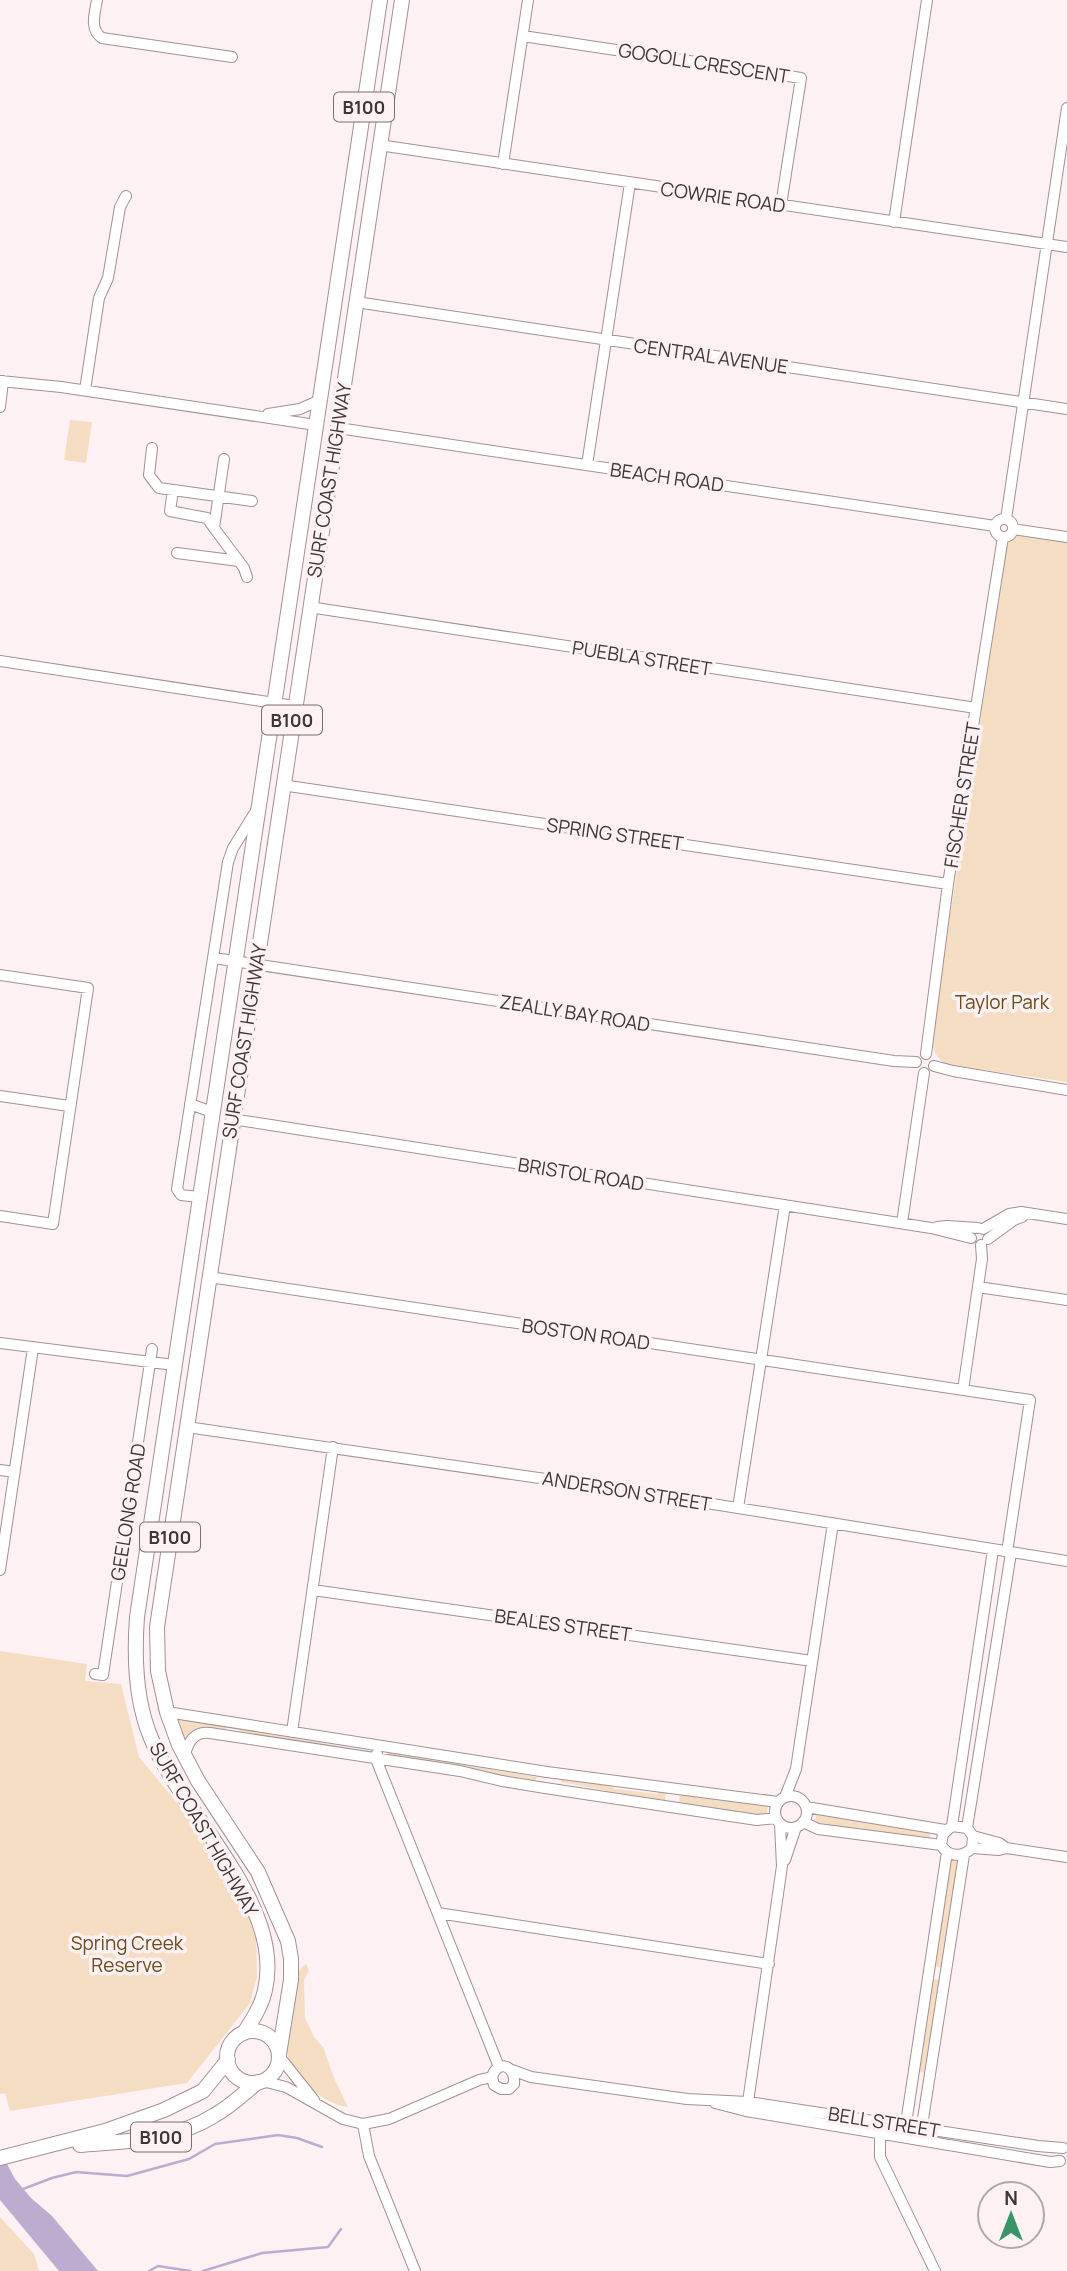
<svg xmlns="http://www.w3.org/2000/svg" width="1067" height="2271" font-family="Manrope,sans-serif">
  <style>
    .green { fill: #f5ddc4 }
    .water { fill: #bcaccf }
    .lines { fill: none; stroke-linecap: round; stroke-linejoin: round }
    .stream { stroke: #bcaccf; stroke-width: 2.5 }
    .minor-casing { stroke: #a29193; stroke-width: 12 }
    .major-casing { stroke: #a29193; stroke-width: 16 }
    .minor { stroke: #fff; stroke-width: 10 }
    .major { stroke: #fff; stroke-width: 14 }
    .labels { text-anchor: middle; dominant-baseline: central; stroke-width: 7; stroke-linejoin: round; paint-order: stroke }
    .shield { fill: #fdf1f3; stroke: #776f70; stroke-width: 2 }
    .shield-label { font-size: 18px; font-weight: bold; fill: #3e3738 }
    .street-label { font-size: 19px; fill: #3e3738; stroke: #fdf1f3 }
    .park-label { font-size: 19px; fill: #714a19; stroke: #fdf1f3 }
  </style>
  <rect width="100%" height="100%" fill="#fdf1f3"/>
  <path class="green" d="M 70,420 L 92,422 L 86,463 L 64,460 Z
    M 1018,533 L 1067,541 L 1067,1082 L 946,1064 C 934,1056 932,1048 932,1033 L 1008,540 Z
    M 0,1651 L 87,1664 L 85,1681 L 121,1684 L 139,1757 L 187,1815 L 239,1891 L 256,1934 L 257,1977 L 250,2003 L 187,2083 L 10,2111 L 5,2093 L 0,2094 Z
    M 177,1719 L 226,1725 L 225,1731 C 205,1728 197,1723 184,1739 Z
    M 240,1727 L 369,1752 L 369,1755 L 239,1734 Z
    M 388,1752 L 536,1777 L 536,1782 L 389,1757 Z
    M 562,1778 L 610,1784 L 615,1789 L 658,1794 L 658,1789 L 666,1791 L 665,1802 L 561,1782 Z
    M 680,1792 L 768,1806 L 766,1817 L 679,1803 Z
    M 816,1813 L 931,1831 L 929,1840 L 815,1823 Z
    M 950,1859 L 959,1860 L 943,1968 L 935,1966 Z
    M 306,1964 L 309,1971 L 304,1980 L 305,2018 L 314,2037 L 323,2047 L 334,2078 L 348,2107 C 323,2104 291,2077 287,2052 C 285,2034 291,2015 293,1998 C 296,1985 295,1971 306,1964 Z
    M 933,1979 L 942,1980 L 928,2073 L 918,2072 Z
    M 0,2217 L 34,2254 L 39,2271 L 0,2271 Z"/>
  <path class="water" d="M 0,2151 L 15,2179 L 31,2198 L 52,2216 L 98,2271 L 59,2271 L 0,2200 Z"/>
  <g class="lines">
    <path class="stream" d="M 23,2189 L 52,2178 L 76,2172 L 127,2176 L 189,2159 L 215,2144 L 278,2135 L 297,2138 L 322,2147
      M 149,2271 L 158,2266 L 190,2271
      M 203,2271 L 262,2253 L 328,2247 L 341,2229"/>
    <defs>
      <path id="minor" d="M 97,0 C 95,13 89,29 102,38 L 232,57
        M 523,36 L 801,78 L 781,205
        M 379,145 L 1067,247
        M 503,164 L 528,0
        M 894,222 L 927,0
        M 356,302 L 1067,409
        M 0,381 L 61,387 L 316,425
        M 85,390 L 99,298 L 108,278 L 120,207 L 126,196
        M 0,407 L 3,381
        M 268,414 L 300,409 L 320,400
        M 338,428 L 995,526
        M 152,448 L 149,475 L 159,488 L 252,501
        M 224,459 L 214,528 L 244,568 L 247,577
        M 587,465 L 630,183
        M 173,490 L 170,511 L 207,518 L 214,528
        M995 528a9 9 0 1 1 18 0a9 9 0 1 1-18 0Z
        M 1006,519 L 1067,108
        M 1013,529 L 1067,537
        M 177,553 L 239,561
        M 309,607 L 976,708
        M 0,661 L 294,706
        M 282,785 L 948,884
        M 214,958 L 894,1061 L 916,1062
        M 0,975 L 88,988 L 53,1224 L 0,1216
        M 926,1054 L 948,884 L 1003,537
        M 934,1066 L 953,1071 L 1067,1090
        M 0,1096 L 69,1106
        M 190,1104 L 212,1112
        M 232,1119 L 931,1228 L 971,1238
        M 199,1197 L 181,1195 L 177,1189 L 228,862 L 233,848 L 256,811
        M 902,1223 L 924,1073
        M 937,1227 L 947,1226 L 978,1228
        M 983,1229 L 1009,1214 L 1021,1212 L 1067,1219
        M 988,1239 L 1014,1220 L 1022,1217
        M 209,1277 L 1030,1400 L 1007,1552
        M 978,1287 L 1067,1300
        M 0,1343 L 174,1365
        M 963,1390 L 982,1259 L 981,1245
        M 187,1427 L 663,1496 L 1067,1561
        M 0,1470 L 14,1472
        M 738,1508 L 785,1205
        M 0,1570 L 33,1348
        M 313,1590 L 812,1661
        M 95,1674 L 103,1675 L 152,1349
        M 167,1712 L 547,1772 L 778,1802
        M 292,1732 L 333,1447
        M 377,1754 L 376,1759 L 499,2067
        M 184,1757 C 188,1743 193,1731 210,1733 L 460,1771 L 502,1781 L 545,1788 L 757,1820 L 776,1818
        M775 1812a16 16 0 1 1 32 0a16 16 0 1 1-32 0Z
        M 785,1797 L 796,1769 L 833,1523
        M 806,1807 L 945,1830
        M 803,1822 L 818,1829 L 941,1845 C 948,1857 962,1858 972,1848 L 973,1836 L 967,1828 L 952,1826 L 943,1834 L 941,1845
        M 952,1826 L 993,1550
        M 967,1828 L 1011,1553
        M 973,1836 L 999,1843 L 1006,1848
        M 972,1848 L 999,1850 L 1006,1848 L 1067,1857
        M 785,1860 L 796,1827
        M 438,1913 L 769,1964
        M 279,2056 L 314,2100
        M 512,2070 L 531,2077 L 687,2099 L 748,2102 L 1038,2146 L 1063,2148
        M 262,2081 L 286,2087 L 343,2119 L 363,2124 L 389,2119 L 479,2080 L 492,2077 C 497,2059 516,2065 514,2084 L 509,2089 L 501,2089 L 494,2085 L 492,2077
        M 715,2103 L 746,2111 L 1050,2162 L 1060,2161
        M 747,2109 L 782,1866 L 780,1824
        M 363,2124 L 369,2156 L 415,2271
        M 905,2130 L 947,1852
        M 921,2132 L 964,1855
        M 880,2133 L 880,2157 L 935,2271"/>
      <path id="major" d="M227 2057a26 26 0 1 1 52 0a26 26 0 1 1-52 0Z
        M 244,2033 C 253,2019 262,2005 265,1990 C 285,1903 182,1815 151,1738 C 135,1700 134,1657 137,1617 L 380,0
        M 279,2054 L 291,1980 L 291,1959 L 288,1941 L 258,1872 L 198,1781 L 179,1745 L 167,1712 L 158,1671 L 157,1627 L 402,0
        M 80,2145 C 127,2141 174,2141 215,2115 C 231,2106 244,2093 258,2082
        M 0,2158 L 105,2131 L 164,2110 L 203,2091 L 228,2060"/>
    </defs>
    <use href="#minor" class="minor-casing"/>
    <use href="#major" class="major-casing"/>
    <use href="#minor" class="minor"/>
    <use href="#major" class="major"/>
  </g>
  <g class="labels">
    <g class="shield">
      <rect x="334" y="92.5" width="60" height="29" rx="5"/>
      <rect x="262" y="705.5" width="60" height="29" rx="5"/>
      <rect x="140" y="1522.5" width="60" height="29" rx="5"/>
      <rect x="131" y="2122.5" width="60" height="29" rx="5"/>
    </g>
    <g class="shield-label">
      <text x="364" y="107">B100</text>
      <text x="292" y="720">B100</text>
      <text x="170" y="1537">B100</text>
      <text x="161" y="2137">B100</text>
    </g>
    <g class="street-label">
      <text transform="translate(704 63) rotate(9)">GOGOLL CRESCENT</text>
      <text transform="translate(723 197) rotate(8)">COWRIE ROAD</text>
      <text transform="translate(711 356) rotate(8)">CENTRAL AVENUE</text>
      <text transform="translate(667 477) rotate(8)">BEACH ROAD</text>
      <text transform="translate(329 480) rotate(-81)">SURF COAST HIGHWAY</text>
      <text transform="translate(642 658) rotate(9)">PUEBLA STREET</text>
      <text transform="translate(962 795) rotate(-81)">FISCHER STREET</text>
      <text transform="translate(615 834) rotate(8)">SPRING STREET</text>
      <text transform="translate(575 1013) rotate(9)">ZEALLY BAY ROAD</text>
      <text transform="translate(244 1041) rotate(-81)">SURF COAST HIGHWAY</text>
      <text transform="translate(581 1174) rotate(9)">BRISTOL ROAD</text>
      <text transform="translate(586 1334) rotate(8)">BOSTON ROAD</text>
      <text transform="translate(627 1491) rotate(9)">ANDERSON STREET</text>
      <text transform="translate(128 1512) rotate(-81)">GEELONG ROAD</text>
      <text transform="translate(563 1625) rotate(8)">BEALES STREET</text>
      <text transform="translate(204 1829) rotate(60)">SURF COAST HIGHWAY</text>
      <text transform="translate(884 2122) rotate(9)">BELL STREET</text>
    </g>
    <g class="park-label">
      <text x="1002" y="1002">Taylor Park</text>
      <text x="127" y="1943">Spring Creek<tspan x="127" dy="22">Reserve</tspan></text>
    </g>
  </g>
  <g transform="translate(1011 2215)"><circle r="33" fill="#fdf1f3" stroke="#b1a7a8" stroke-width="2"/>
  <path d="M0-5L12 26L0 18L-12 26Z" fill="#3a9369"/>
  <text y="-10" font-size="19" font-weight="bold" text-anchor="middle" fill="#3e3738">N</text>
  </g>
</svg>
